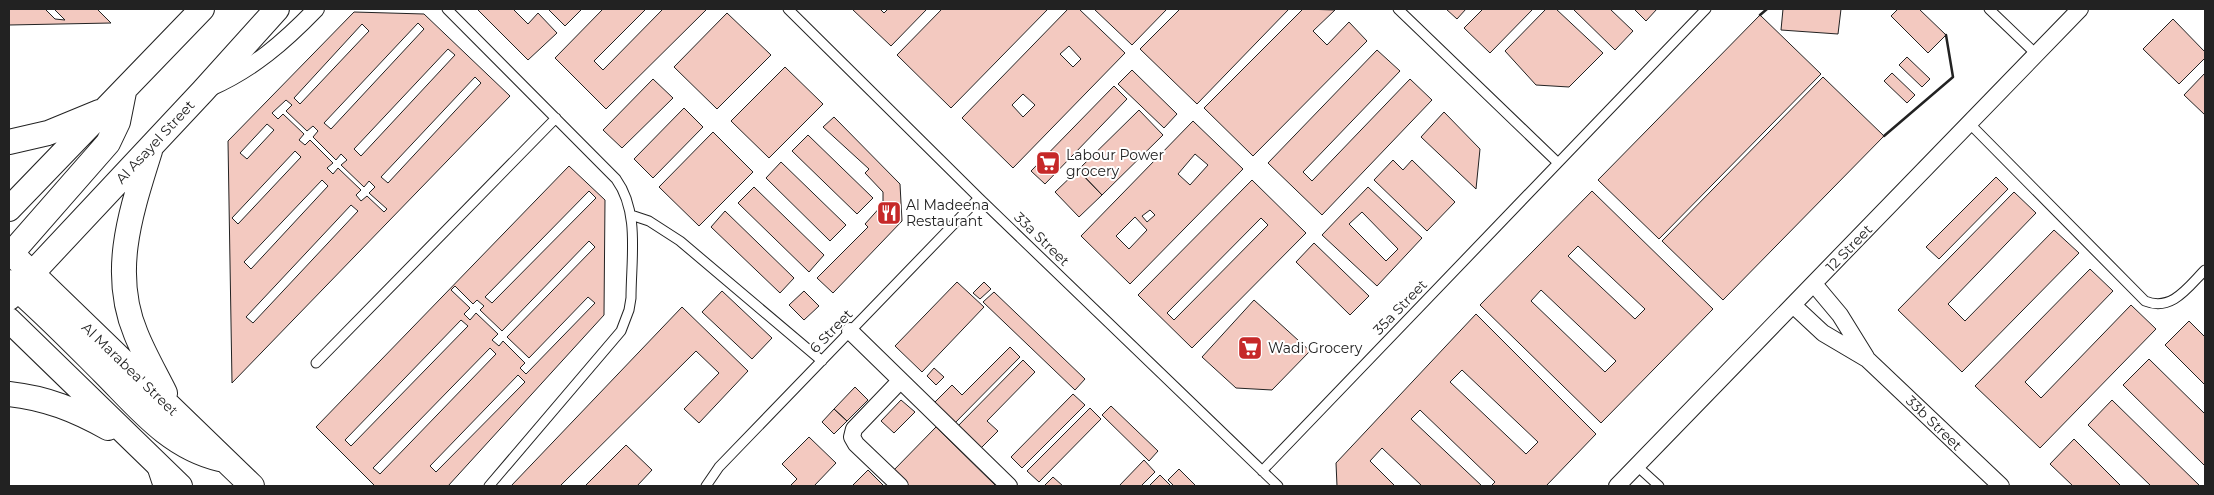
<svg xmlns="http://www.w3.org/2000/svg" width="2214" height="495" font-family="Montserrat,sans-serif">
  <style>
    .building { fill: #f3c9c0; stroke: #222; fill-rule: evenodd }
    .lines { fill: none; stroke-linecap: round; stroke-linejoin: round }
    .lane-casing { stroke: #222; stroke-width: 11 }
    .street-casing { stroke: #222; stroke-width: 18 }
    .secondary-casing { stroke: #222; stroke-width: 26 }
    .lane { stroke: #fff; stroke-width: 9 }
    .street { stroke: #fff; stroke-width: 16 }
    .secondary { stroke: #fff; stroke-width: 24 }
    .wall { stroke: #222; stroke-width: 2.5 }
    .labels { text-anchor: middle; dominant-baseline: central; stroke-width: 4; stroke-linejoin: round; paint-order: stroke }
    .street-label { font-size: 14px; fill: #222; stroke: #fff }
    .poi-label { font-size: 14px; fill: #222; stroke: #fff; text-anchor: start }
  </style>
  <rect width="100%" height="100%" fill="#fff"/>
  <path class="building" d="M 9,9 L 45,9 L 55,19 L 65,20 L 54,9 L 97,9 L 111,23 L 9,25 Z
    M 477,9 L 513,9 L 528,24 L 538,13 L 557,33 L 528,60 Z
    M 548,9 L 582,9 L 565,26 Z
    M 603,9 L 646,9 L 594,61 L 603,70 L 663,9 L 707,9 L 606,109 L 555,58 Z
    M 852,9 L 880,9 L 884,13 L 888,9 L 927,9 L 891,46 Z
    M 942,9 L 1048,9 L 951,108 L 897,55 Z
    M 1068,9 L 1079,9 L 1125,53 L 1013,168 L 962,118 ZM 1069,46 L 1081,59 L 1073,67 L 1060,54 ZM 1023,94 L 1035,105 L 1023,117 L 1012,105 Z
    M 1094,9 L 1167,9 L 1132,45 Z
    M 1180,9 L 1289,9 L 1197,104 L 1140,49 Z
    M 1303,9 L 1335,10 L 1313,31 L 1327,45 L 1349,22 L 1367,41 L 1253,156 L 1204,108 Z
    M 1446,9 L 1466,9 L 1457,19 Z
    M 1483,9 L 1533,9 L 1490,53 L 1464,28 Z
    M 1546,9 L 1556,9 L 1603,53 L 1569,87 L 1536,85 L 1505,51 Z
    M 1573,9 L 1610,9 L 1633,31 L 1615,50 Z
    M 1634,9 L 1657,9 L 1646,21 Z
    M 1783,9 L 1841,9 L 1838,34 L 1781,30 Z
    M 1898,9 L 1919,9 L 1946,35 L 1928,53 L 1891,16 Z
    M 354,12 L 424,14 L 510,96 L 232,383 L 228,141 ZM 418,23 L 424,29 L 331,129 L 324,123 ZM 362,24 L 369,31 L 300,104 L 294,98 ZM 448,49 L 455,55 L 361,156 L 354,149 ZM 475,77 L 481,83 L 388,183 L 381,177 ZM 286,100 L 292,105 L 286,111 L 307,131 L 313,126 L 318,131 L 313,137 L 336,160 L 341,154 L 347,160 L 341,165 L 364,187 L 369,181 L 375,187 L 369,193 L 387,209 L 384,212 L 367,196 L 361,201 L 356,195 L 361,190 L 338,168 L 333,174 L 327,168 L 333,163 L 310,140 L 305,145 L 299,140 L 304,134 L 283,114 L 278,119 L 272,113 ZM 267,124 L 274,130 L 247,159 L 240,153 ZM 295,151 L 301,157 L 238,224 L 232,218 ZM 322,180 L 328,186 L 251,269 L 244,262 ZM 351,205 L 358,211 L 253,323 L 246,317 Z
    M 727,13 L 771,55 L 717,109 L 674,67 Z
    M 1760,15 L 1821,74 L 1659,239 L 1598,180 Z
    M 2173,19 L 2205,52 L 2205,58 L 2179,84 L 2143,49 Z
    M 1377,50 L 1400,71 L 1303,172 L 1312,181 L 1410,79 L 1432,100 L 1322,215 L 1268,163 Z
    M 1907,57 L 1930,79 L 1922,87 L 1899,65 Z
    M 785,67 L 823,104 L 769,158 L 731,121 Z
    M 1132,70 L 1177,114 L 1164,128 L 1118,84 Z
    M 1892,73 L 1915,95 L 1907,103 L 1884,81 Z
    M 2205,73 L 2205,115 L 2184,95 Z
    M 1823,77 L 1884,136 L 1723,300 L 1662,241 Z
    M 653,79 L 673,98 L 622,148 L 603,130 Z
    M 1114,86 L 1127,99 L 1045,184 L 1031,171 Z
    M 684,108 L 703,127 L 653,178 L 634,159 Z
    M 1139,110 L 1163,135 L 1102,195 L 1078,170 Z
    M 1444,112 L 1480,149 L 1476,189 L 1421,137 Z
    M 834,117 L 900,184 L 902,221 L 833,293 L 817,278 L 868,227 L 865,224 L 883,204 L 883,192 L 865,173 L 869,169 L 823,127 Z
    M 1193,121 L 1243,169 L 1130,284 L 1081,236 ZM 1195,154 L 1208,165 L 1190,185 L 1178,174 ZM 1150,210 L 1155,215 L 1147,222 L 1142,216 ZM 1135,217 L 1147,230 L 1129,249 L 1116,236 Z
    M 713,132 L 753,172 L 699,226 L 659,187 Z
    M 808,135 L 873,198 L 857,214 L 792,151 Z
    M 1393,160 L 1403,170 L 1412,160 L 1455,202 L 1427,231 L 1374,180 Z
    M 781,162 L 846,225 L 830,241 L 766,178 Z
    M 569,166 L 605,200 L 604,315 L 448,486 L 375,486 L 316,427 ZM 589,191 L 596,198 L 492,303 L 485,297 ZM 589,241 L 595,247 L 507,337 L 529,358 L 588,297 L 595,303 L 526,374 L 520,368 L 525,363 L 503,341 L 499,346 L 492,340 L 498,334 L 476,313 L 470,320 L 464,314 L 470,308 L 451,290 L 455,286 L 473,304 L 477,300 L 484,306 L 480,310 L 502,331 ZM 461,320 L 468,326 L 351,446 L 345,440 ZM 490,348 L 496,354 L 380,474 L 373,468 ZM 518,375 L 525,382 L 436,472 L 430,466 Z
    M 1078,170 L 1102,195 L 1079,217 L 1055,192 Z
    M 1996,177 L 2008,189 L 1939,259 L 1926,247 Z
    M 1252,180 L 1306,233 L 1192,348 L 1138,295 ZM 1261,218 L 1268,225 L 1174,320 L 1167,313 Z
    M 754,187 L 824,255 L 809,272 L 738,203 Z
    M 1368,187 L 1422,238 L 1377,286 L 1322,235 ZM 1362,212 L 1398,249 L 1386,261 L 1349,224 Z
    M 1592,191 L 1713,309 L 1601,423 L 1480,305 ZM 1578,246 L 1645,309 L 1635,319 L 1568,256 ZM 1541,290 L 1616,361 L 1605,372 L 1531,301 Z
    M 2014,192 L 2036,213 L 1948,304 L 1965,321 L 2054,230 L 2079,253 L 1962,372 L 1898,310 Z
    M 725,211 L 794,278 L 780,293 L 711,227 Z
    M 1314,243 L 1369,296 L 1350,315 L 1296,262 Z
    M 2090,269 L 2113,291 L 2025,382 L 2041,398 L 2131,305 L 2156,329 L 2040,448 L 1975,386 Z
    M 957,282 L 984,307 L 922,372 L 895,346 Z
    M 984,282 L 991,289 L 980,299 L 973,293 Z
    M 722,291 L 772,338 L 752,359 L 702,312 Z
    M 804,291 L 819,306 L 804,320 L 789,305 Z
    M 994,292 L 1085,379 L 1075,390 L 983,302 Z
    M 1254,300 L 1310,351 L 1272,390 L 1236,388 L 1202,357 Z
    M 682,307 L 748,371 L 699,423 L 684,409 L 719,373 L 696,351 L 560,486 L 511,486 Z
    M 1476,314 L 1596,434 L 1546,486 L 1491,486 L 1495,482 L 1420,410 L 1411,419 L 1482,486 L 1422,486 L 1382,448 L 1370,461 L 1395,486 L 1337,486 L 1336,463 ZM 1462,370 L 1538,442 L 1526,454 L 1450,382 Z
    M 2189,321 L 2205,337 L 2205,385 L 2165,345 Z
    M 1010,347 L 1020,357 L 952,426 L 931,406 L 952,385 L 962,395 Z
    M 2149,359 L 2205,414 L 2205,466 L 2123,385 Z
    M 1023,360 L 1035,372 L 987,421 L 998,431 L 977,452 L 954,430 Z
    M 934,368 L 944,377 L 936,385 L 927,376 Z
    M 855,387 L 868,400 L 847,421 L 834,409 Z
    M 1073,394 L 1085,405 L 1022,468 L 1011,457 Z
    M 901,400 L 915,412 L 894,433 L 881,421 Z
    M 2112,400 L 2200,486 L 2151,486 L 2088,425 Z
    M 1111,406 L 1158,451 L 1149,461 L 1102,415 Z
    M 1090,408 L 1101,419 L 1039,482 L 1027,471 Z
    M 834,409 L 847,421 L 834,434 L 822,422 Z
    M 936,427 L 996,486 L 906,486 L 892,472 Z
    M 809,437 L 836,463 L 814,486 L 790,486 L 797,479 L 782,464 Z
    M 2074,439 L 2121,486 L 2073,486 L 2050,464 Z
    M 626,445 L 652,470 L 637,486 L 585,486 Z
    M 1144,460 L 1155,472 L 1141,486 L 1119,486 Z
    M 1179,469 L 1196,486 L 1174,486 L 1168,480 Z
    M 868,470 L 884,486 L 852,486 Z
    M 1160,475 L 1171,486 L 1149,486 Z
    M 1053,477 L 1063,486 L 1044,486 Z"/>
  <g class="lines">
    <defs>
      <path id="lane" d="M 447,9 L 616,179 C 640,212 631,259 631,298 L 629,310 L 621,331 L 489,486
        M 788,9 L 979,198 L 1278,486
        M 1398,9 L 1557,162
        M 1989,9 L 2036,54
        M 1969,123 L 2145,301 C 2172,312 2188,287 2205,270
        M 631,215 L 649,221 L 680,241 L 822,361
        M 316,363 L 556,118
        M 1637,466 L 1659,486
        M 152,468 L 158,486
        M 1262,471 L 1706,9
        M 706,486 L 719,467 L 979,198"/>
      <path id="street" d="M 210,88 C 253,69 284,42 316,9
        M 1814,284 L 1840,315 L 1866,357
        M 1794,306 L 1823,333 L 1867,359 L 2001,486
        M 850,331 L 1009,486
        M 900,486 L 856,444 L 852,437 L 854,429 L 900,381
        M 1617,486 L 2080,9"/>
      <path id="secondary" d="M 9,142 L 48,133 L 99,112
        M 150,151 C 131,212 110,272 136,334 C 144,354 155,373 165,393
        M 9,209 L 202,9
        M 9,251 L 252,486
        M 9,256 L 108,143 L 118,122 L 124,92
        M 9,282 C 42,310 72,341 103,372 C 138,407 169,447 220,459
        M 9,298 L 203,91 L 277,9
        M 9,320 L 180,486
        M 9,394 C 46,398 76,410 108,428"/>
    </defs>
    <use href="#lane" class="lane-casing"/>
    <use href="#street" class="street-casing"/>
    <use href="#secondary" class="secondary-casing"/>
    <use href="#lane" class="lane"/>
    <use href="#street" class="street"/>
    <use href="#secondary" class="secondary"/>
    <path class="wall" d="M 1760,15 L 1767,9
      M 1884,136 L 1953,77 L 1946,35"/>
  </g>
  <defs>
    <symbol id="supermarket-square" viewBox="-11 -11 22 22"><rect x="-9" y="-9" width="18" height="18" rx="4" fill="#c62828" stroke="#fff"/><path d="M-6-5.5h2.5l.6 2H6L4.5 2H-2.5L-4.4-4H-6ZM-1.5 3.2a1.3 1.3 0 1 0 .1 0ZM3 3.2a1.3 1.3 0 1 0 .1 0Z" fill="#fff"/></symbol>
    <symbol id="restaurant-square" viewBox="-11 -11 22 22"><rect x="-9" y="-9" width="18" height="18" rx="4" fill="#c62828" stroke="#fff"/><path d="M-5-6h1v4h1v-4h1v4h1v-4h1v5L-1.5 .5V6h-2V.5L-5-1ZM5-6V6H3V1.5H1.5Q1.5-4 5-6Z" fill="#fff"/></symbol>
  </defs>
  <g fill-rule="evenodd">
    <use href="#supermarket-square" x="1034" y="149" width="28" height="28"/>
    <use href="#restaurant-square" x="875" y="199" width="28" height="28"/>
    <use href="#supermarket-square" x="1236" y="334" width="28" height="28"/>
  </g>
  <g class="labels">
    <g class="street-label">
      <text transform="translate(155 142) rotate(-47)">Al Asayel Street</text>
      <text transform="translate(1042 239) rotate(44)">33a Street</text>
      <text transform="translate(1849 248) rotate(-46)">12 Street</text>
      <text transform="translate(1400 307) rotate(-46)">35a Street</text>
      <text transform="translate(831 331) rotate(-46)">6 Street</text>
      <text transform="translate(130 369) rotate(44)">Al Marabea' Street</text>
      <text transform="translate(1934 423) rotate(44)">33b Street</text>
    </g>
    <g class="poi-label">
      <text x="1066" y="155">Labour Power<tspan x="1066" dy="16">grocery</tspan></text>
      <text x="906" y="205">Al Madeena<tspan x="906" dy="16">Restaurant</tspan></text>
      <text x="1268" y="348">Wadi Grocery</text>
    </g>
  </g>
  <rect width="2214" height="495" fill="none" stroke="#222222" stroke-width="20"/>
</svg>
